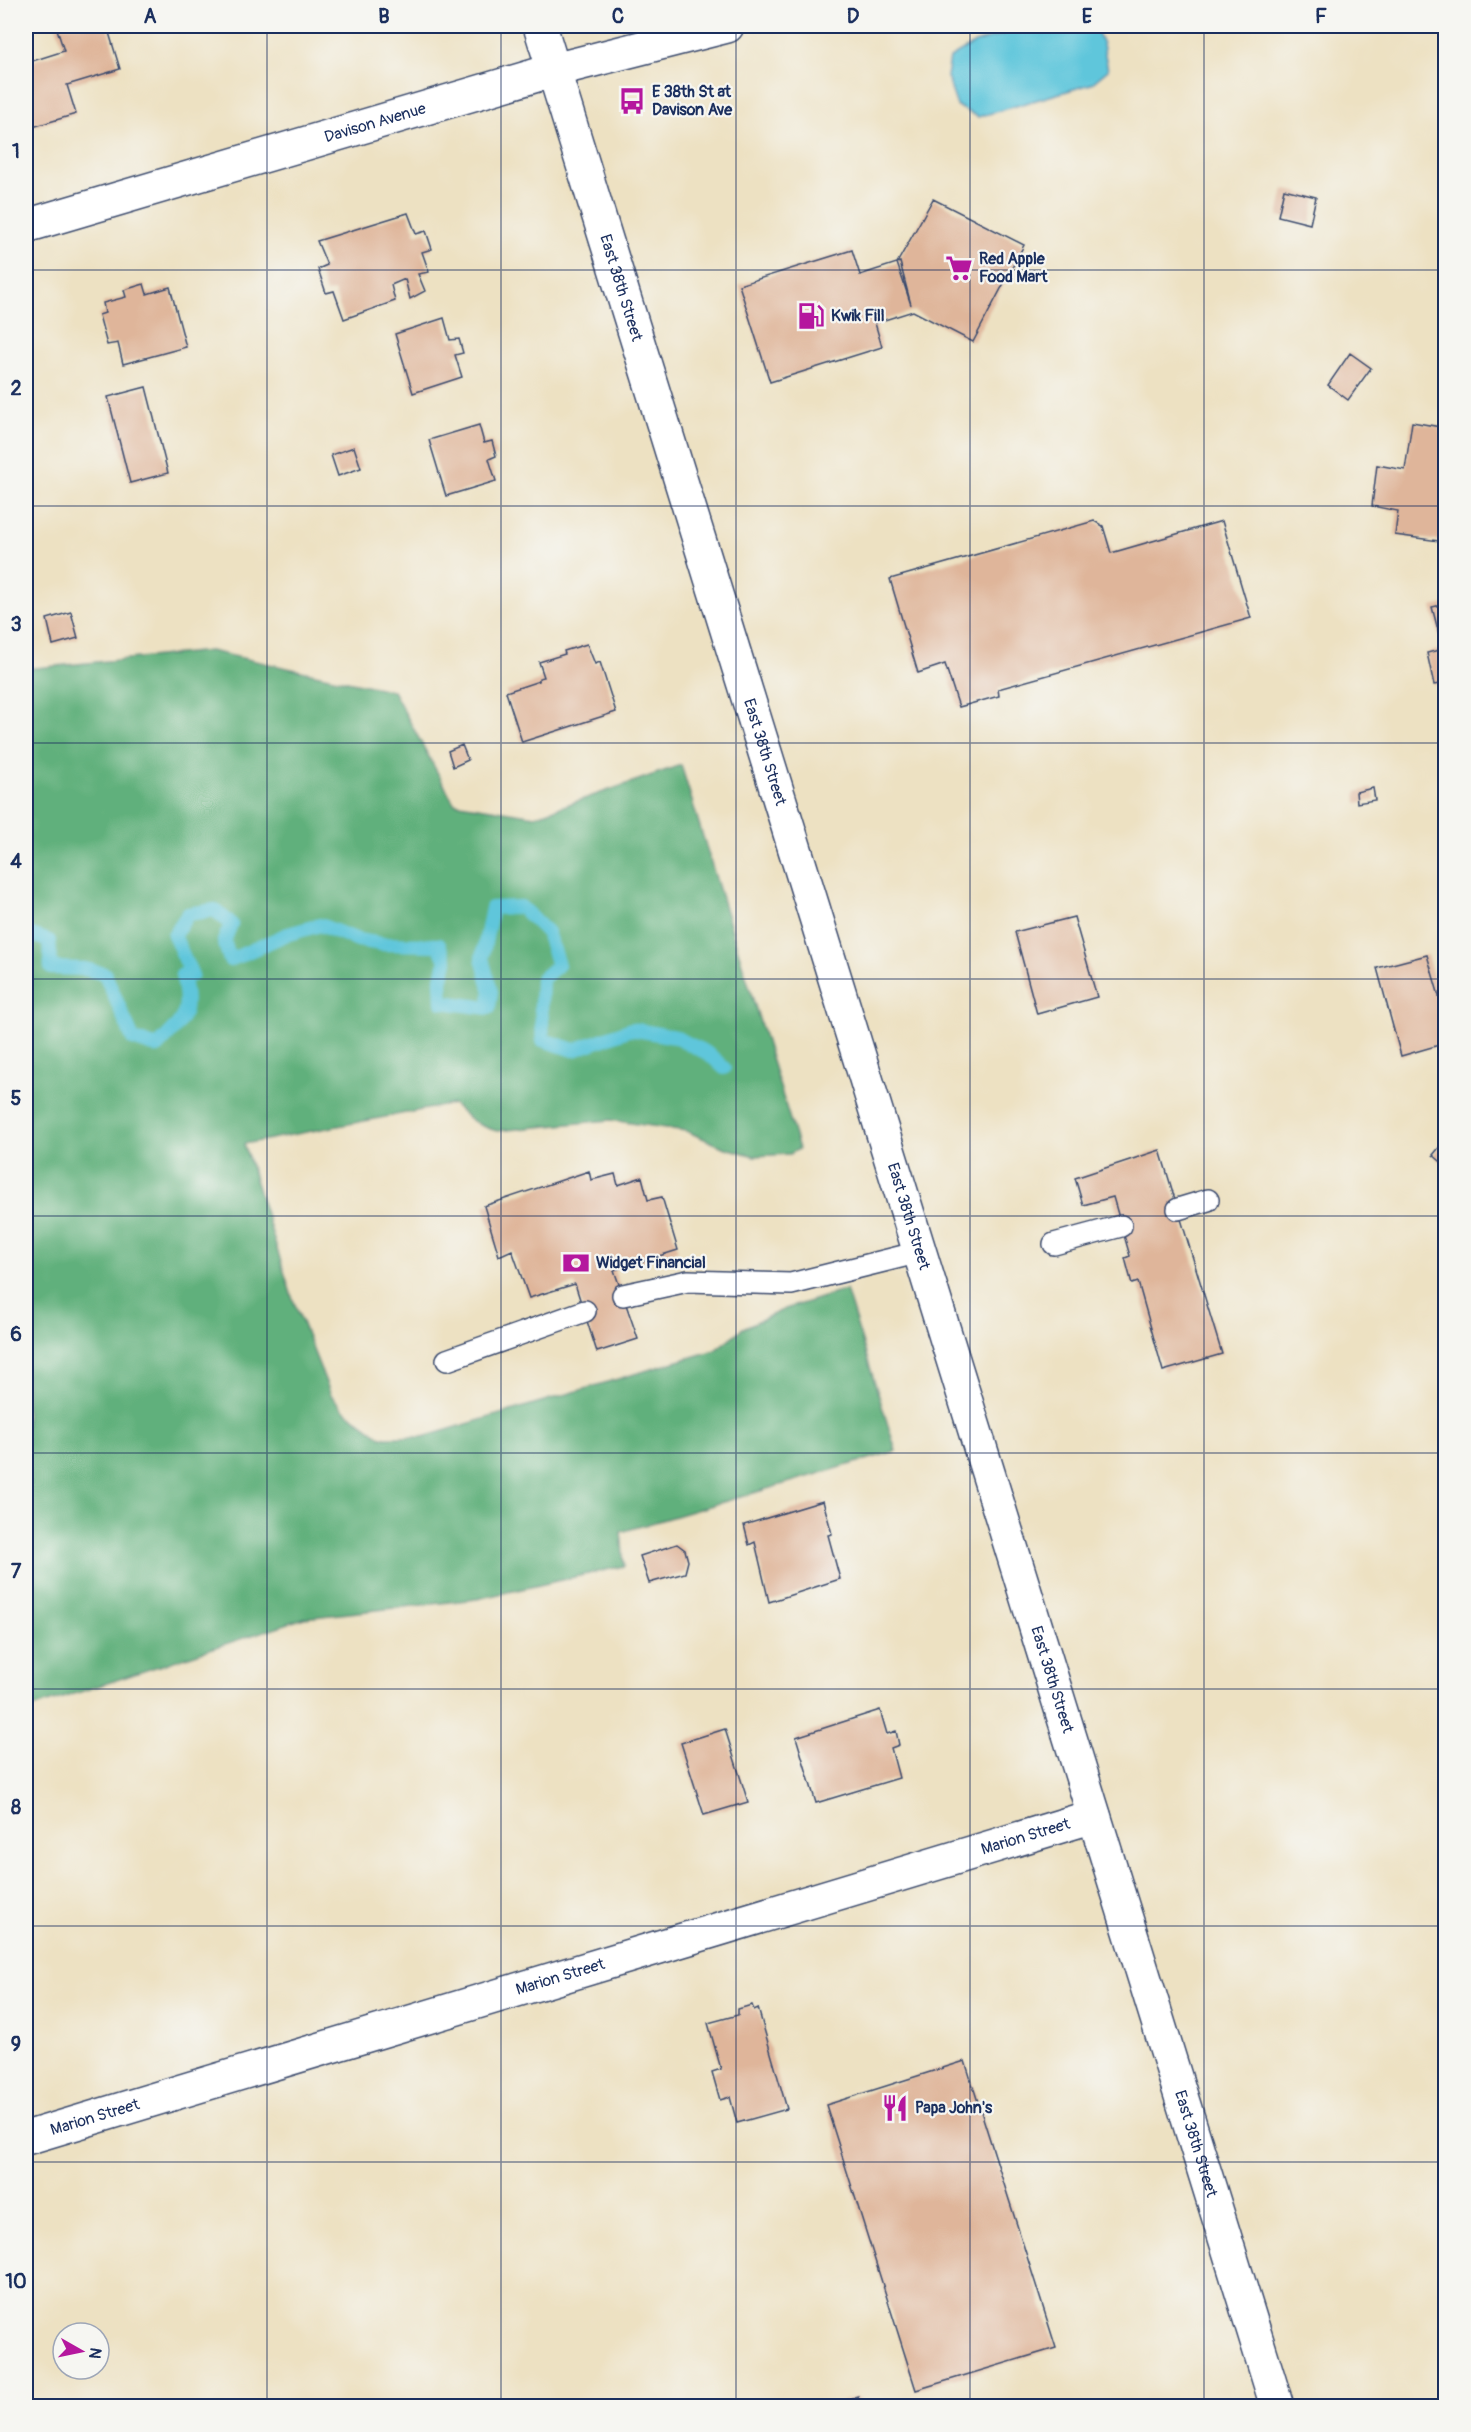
<svg xmlns="http://www.w3.org/2000/svg" width="1471" height="2432" font-family="Pangolin,sans-serif">
  <style>
    .forest { fill: #60b07c; stroke: #3e706d; stroke-width: 1.5 }
    .water { fill: #5ec6db; stroke: #3c7a9c; stroke-width: 1.5 }
    .lines { fill: none; stroke-linecap: round; stroke-linejoin: round }
    .stream { stroke: #5ec6db; stroke-width: 14 }
    .building { fill: #dfb59a; fill-rule: evenodd }
    .service-casing { stroke: #3a4a6d; stroke-width: 24 }
    .minor-casing { stroke: #3a4a6d; stroke-width: 36 }
    .tertiary-casing { stroke: #3a4a6d; stroke-width: 36 }
    .secondary-casing { stroke: #3a4a6d; stroke-width: 36 }
    .service { stroke: #fff; stroke-width: 21 }
    .minor { stroke: #fff; stroke-width: 33 }
    .tertiary { stroke: #fff; stroke-width: 33 }
    .secondary { stroke: #fff; stroke-width: 33 }
    .grid { fill: none; stroke: #1b2f5e; stroke-width: 1.5; stroke-opacity: 0.55 }
    .labels { text-anchor: middle; dominant-baseline: central; stroke-width: 4.5; stroke-linejoin: round; paint-order: stroke }
    .poi-label { font-size: 16px; font-weight: bold; fill: #1b2f5e; stroke: #f6f6f2; text-anchor: start }
    .street-label { font-size: 16px; fill: #1b2f5e; stroke: #f6f6f2 }
    .neatline { fill: none; stroke: #1b2f5e; stroke-width: 2 }
    .grid-label { font-size: 20px; text-anchor: middle; font-weight: bold; fill: #1b2f5e }
  </style>
  <rect width="100%" height="100%" fill="#f6f6f2"/>
  <filter id="ink" filterUnits="userSpaceOnUse"><feTurbulence type="fractalNoise" baseFrequency=".0167" numOctaves="2"/><feDisplacementMap in="SourceGraphic" scale="12" xChannelSelector="R" yChannelSelector="G"/><feConvolveMatrix kernelMatrix="1 2 1 2 8 2 1 2 1" color-interpolation-filters="sRGB"/></filter>
  <filter id="wash" filterUnits="userSpaceOnUse"><feTurbulence type="fractalNoise" baseFrequency=".008" numOctaves="4" result="noise"/><feDisplacementMap in="SourceGraphic" scale="24" xChannelSelector="R" yChannelSelector="G"/><feGaussianBlur stdDeviation="1.35" result="paint"/><feColorMatrix in="noise" values="0 0 0 0 0 0 0 0 0 0 0 0 0 0 0 0 0 1.4 0 .05"/><feComposite in="paint" operator="in"/></filter>
  <g filter="url(#wash)">
    <rect width="100%" height="100%" fill="#ede1c2"/>
    <path class="forest" d="M 210,651 L 393,691 L 454,803 L 535,816 L 681,765 L 799,1149 L 790,1154 L 754,1156 L 723,1147 L 686,1131 L 610,1120 L 497,1131 C 478,1126 467,1118 453,1104 L 244,1144 L 292,1297 L 331,1395 L 343,1409 L 381,1437 L 423,1437 L 715,1350 L 743,1328 L 785,1309 L 846,1290 L 896,1451 L 621,1532 L 624,1566 L 477,1599 L 304,1618 L 26,1710 L 26,669 Z"/>
    <path class="water" d="M 1028,26 L 1095,26 L 1103,44 L 1108,70 L 1091,84 L 978,117 L 957,106 L 947,77 L 950,58 L 975,43 Z"/>
    <g class="lines">
      <path class="stream" d="M 26,933 L 49,941 L 51,968 L 85,969 L 105,974 L 133,1039 L 157,1047 C 183,1019 192,1015 182,975 L 192,975 L 174,935 L 188,914 L 215,910 L 231,924 L 224,941 L 230,960 L 285,935 L 320,925 L 358,940 L 381,944 L 439,945 L 446,961 L 441,982 L 442,1002 L 489,1008 L 491,992 L 482,958 L 492,908 L 521,907 L 547,932 L 558,965 L 542,979 L 541,1006 L 543,1040 L 574,1050 L 631,1029 L 675,1037 L 709,1054 L 724,1068"/>
    </g>
    <g id="blocks">
      <path class="building" d="M 56,26 L 107,26 L 120,69 L 67,85 L 76,114 L 26,129 L 26,63 L 64,51 Z
        M 1284,189 L 1316,197 L 1310,224 L 1278,216 Z
        M 933,199 L 1024,245 L 973,342 L 913,311 L 875,323 L 882,347 L 770,382 L 739,285 L 852,250 L 860,275 L 897,263 ZM 900,262 L 911,305 L 897,263 Z
        M 408,213 L 416,234 L 426,231 L 432,249 L 422,252 L 429,272 L 418,274 L 425,291 L 410,299 L 405,279 L 391,285 L 395,301 L 344,319 L 334,291 L 326,293 L 318,269 L 327,265 L 317,241 Z
        M 144,284 L 147,294 L 170,287 L 186,347 L 123,364 L 118,343 L 107,345 L 99,315 L 105,313 L 103,303 L 126,297 L 124,290 Z
        M 444,318 L 450,340 L 459,339 L 463,353 L 455,355 L 462,377 L 413,393 L 395,334 Z
        M 1350,353 L 1371,368 L 1348,400 L 1328,385 Z
        M 146,387 L 168,473 L 130,483 L 108,397 Z
        M 1412,422 L 1446,428 L 1446,542 L 1395,535 L 1398,511 L 1372,506 L 1377,465 L 1405,470 Z
        M 479,425 L 484,443 L 492,441 L 496,456 L 489,459 L 496,481 L 446,496 L 429,440 Z
        M 354,447 L 361,468 L 338,476 L 331,455 Z
        M 1094,521 L 1103,526 L 1111,553 L 1222,521 L 1251,618 L 998,689 L 999,696 L 959,707 L 945,664 L 918,673 L 890,579 Z
        M 1446,604 L 1446,683 L 1434,685 L 1427,653 L 1443,649 L 1432,607 Z
        M 71,612 L 78,638 L 53,645 L 47,619 Z
        M 587,644 L 595,664 L 600,662 L 616,712 L 522,742 L 506,692 L 539,681 L 539,678 L 544,677 L 539,662 L 565,654 L 564,651 Z
        M 462,745 L 468,760 L 453,767 L 448,751 Z
        M 1373,788 L 1375,800 L 1357,803 L 1356,792 Z
        M 1074,917 L 1097,997 L 1037,1014 L 1015,932 Z
        M 1427,955 L 1446,1020 L 1446,1043 L 1401,1056 L 1377,968 Z
        M 1446,1139 L 1446,1166 L 1433,1155 Z
        M 1160,1150 L 1222,1354 L 1163,1371 L 1138,1282 L 1132,1284 L 1125,1258 L 1130,1256 L 1113,1197 L 1083,1205 L 1075,1178 Z
        M 589,1171 L 591,1180 L 615,1174 L 618,1185 L 642,1177 L 648,1200 L 662,1197 L 678,1250 L 614,1270 L 638,1339 L 597,1352 L 575,1284 L 529,1298 L 512,1250 L 499,1256 L 484,1206 Z
        M 823,1501 L 832,1534 L 828,1535 L 840,1579 L 769,1602 L 755,1542 L 749,1545 L 744,1525 Z
        M 677,1544 L 685,1550 L 688,1561 L 685,1573 L 649,1583 L 640,1556 Z
        M 880,1710 L 887,1734 L 896,1731 L 899,1745 L 891,1748 L 899,1778 L 816,1803 L 796,1737 Z
        M 725,1729 L 748,1802 L 704,1815 L 681,1743 Z
        M 752,2005 L 754,2010 L 758,2008 L 787,2109 L 737,2123 L 730,2097 L 720,2100 L 712,2072 L 721,2069 L 708,2023 L 738,2015 L 738,2009 Z
        M 965,2061 L 1056,2348 L 916,2390 L 826,2105 Z
        M 858,2397 L 860,2406 L 826,2406 Z"/>
    </g>
  </g>
  <g filter="url(#ink)">
    <use href="#blocks" fill-opacity="0" stroke="#3a4a6d" stroke-width="1.5"/>
    <g class="lines">
      <defs>
        <path id="service" d="M 1178,1209 L 1208,1200
          M 1054,1244 L 1121,1226
          M 623,1295 L 688,1281 L 791,1284 L 920,1252
          M 447,1360 L 585,1311"/>
        <g id="minor">
          <path id="s1" d="M 26,2138 L 1094,1816"/>
        </g>
        <g id="tertiary">
          <path id="s2" d="M 26,226 L 554,70 L 727,26"/>
        </g>
        <g id="secondary">
          <path id="s3" d="M 540,26 L 1277,2406"/>
        </g>
      </defs>
      <use href="#service" class="service-casing"/>
      <use href="#minor" class="minor-casing"/>
      <use href="#tertiary" class="tertiary-casing"/>
      <use href="#secondary" class="secondary-casing"/>
      <use href="#service" class="service"/>
      <use href="#minor" class="minor"/>
      <use href="#tertiary" class="tertiary"/>
      <use href="#secondary" class="secondary"/>
    </g>
  </g>
  <path class="grid" d="M 267,26 L 267,2406M 501,26 L 501,2406M 736,26 L 736,2406M 970,26 L 970,2406M 1204,26 L 1204,2406M 26,270 L 1446,270M 26,506 L 1446,506M 26,743 L 1446,743M 26,979 L 1446,979M 26,1216 L 1446,1216M 26,1453 L 1446,1453M 26,1689 L 1446,1689M 26,1926 L 1446,1926M 26,2162 L 1446,2162"/>
  <defs>
    <symbol id="bus-bare" viewBox="-9 -9 18 18"><path d="M-5-6H5V4H4V6H2V4H-2V6H-4V4H-5ZM-3.5-4V0h7V-4ZM-3.5 1.2v1.5H-2V1.2ZM2 1.2v1.5H3.5V1.2Z" fill="#b5179e" stroke="#f6f6f2" stroke-width="2.5" paint-order="stroke"/></symbol>
    <symbol id="supermarket-bare" viewBox="-9 -9 18 18"><path d="M-6-5.5h2.5l.6 2H6L4.5 2H-2.5L-4.4-4H-6ZM-1.5 3.2a1.3 1.3 0 1 0 .1 0ZM3 3.2a1.3 1.3 0 1 0 .1 0Z" fill="#b5179e" stroke="#f6f6f2" stroke-width="2.5" paint-order="stroke"/></symbol>
    <symbol id="fuel-bare" viewBox="-9 -9 18 18"><path d="M-5.5-6h7V0h2V4h1.3V-2.5L3-4.5l.8-.8L6-3V5H2.5V1h-1V6h-7ZM-4.2-4.7v3.2H.2V-4.7Z" fill="#b5179e" stroke="#f6f6f2" stroke-width="2.5" paint-order="stroke"/></symbol>
    <symbol id="bank-bare" viewBox="-9 -9 18 18"><path d="M-6-4H6V4H-6ZM0-2.3a2.3 2.3 0 1 0 0 4.6a2.3 2.3 0 1 0 0-4.6Z" fill="#b5179e" stroke="#f6f6f2" stroke-width="2.5" paint-order="stroke"/></symbol>
    <symbol id="restaurant-bare" viewBox="-9 -9 18 18"><path d="M-5-6h1v4h1v-4h1v4h1v-4h1v5L-1.5 .5V6h-2V.5L-5-1ZM5-6V6H3V1.5H1.5Q1.5-4 5-6Z" fill="#b5179e" stroke="#f6f6f2" stroke-width="2.5" paint-order="stroke"/></symbol>
  </defs>
  <g fill-rule="evenodd">
    <use href="#bus-bare" x="613" y="82" width="38" height="38"/>
    <use href="#supermarket-bare" x="940" y="249" width="38" height="38"/>
    <use href="#fuel-bare" x="792" y="297" width="38" height="38"/>
    <use href="#bank-bare" x="557" y="1244" width="38" height="38"/>
    <use href="#restaurant-bare" x="876" y="2089" width="38" height="38"/>
  </g>
  <g class="labels">
    <g class="poi-label">
      <text x="652" y="92">E 38th St at<tspan x="652" dy="18">Davison Ave</tspan></text>
      <text x="979" y="259">Red Apple<tspan x="979" dy="18">Food Mart</tspan></text>
      <text x="831" y="316">Kwik Fill</text>
      <text x="596" y="1263">Widget Financial</text>
      <text x="915" y="2108">Papa John's</text>
    </g>
    <g class="street-label">
      <text stroke="none"><textPath href="#s2" startOffset="364">Davison Avenue</textPath></text>
      <text stroke="none"><textPath href="#s3" startOffset="274">East 38th Street</textPath></text>
      <text stroke="none"><textPath href="#s3" startOffset="760">East 38th Street</textPath></text>
      <text stroke="none"><textPath href="#s3" startOffset="1246">East 38th Street</textPath></text>
      <text stroke="none"><textPath href="#s3" startOffset="1731">East 38th Street</textPath></text>
      <text stroke="none"><textPath href="#s1" startOffset="1044">Marion Street</textPath></text>
      <text stroke="none"><textPath href="#s1" startOffset="558">Marion Street</textPath></text>
      <text stroke="none"><textPath href="#s1" startOffset="72">Marion Street</textPath></text>
      <text stroke="none"><textPath href="#s3" startOffset="2217">East 38th Street</textPath></text>
    </g>
  </g>
  <rect width="1471" height="2432" fill="none" stroke="#f6f6f2" stroke-width="66"/>
  <g transform="translate(81 2351) rotate(99)"><circle r="28" fill="#f6f6f2" stroke="#9ea6b7" stroke-width="1.5"/>
  <path d="M0-4.5L10 22L0 15L-10 22Z" fill="#b5179e"/>
  <text y="-9" font-size="16" font-weight="bold" text-anchor="middle" fill="#1b2f5e">N</text>
  </g>
  <rect x="33" y="33" width="1405" height="2366" class="neatline"/>
  <g class="grid-label">
    <text x="150" y="23">A</text>
    <text x="384" y="23">B</text>
    <text x="618" y="23">C</text>
    <text x="853" y="23">D</text>
    <text x="1087" y="23">E</text>
    <text x="1321" y="23">F</text>
    <text x="16" y="158">1</text>
    <text x="16" y="395">2</text>
    <text x="16" y="631">3</text>
    <text x="16" y="868">4</text>
    <text x="16" y="1105">5</text>
    <text x="16" y="1341">6</text>
    <text x="16" y="1578">7</text>
    <text x="16" y="1814">8</text>
    <text x="16" y="2051">9</text>
    <text x="16" y="2288">10</text>
  </g>
</svg>
